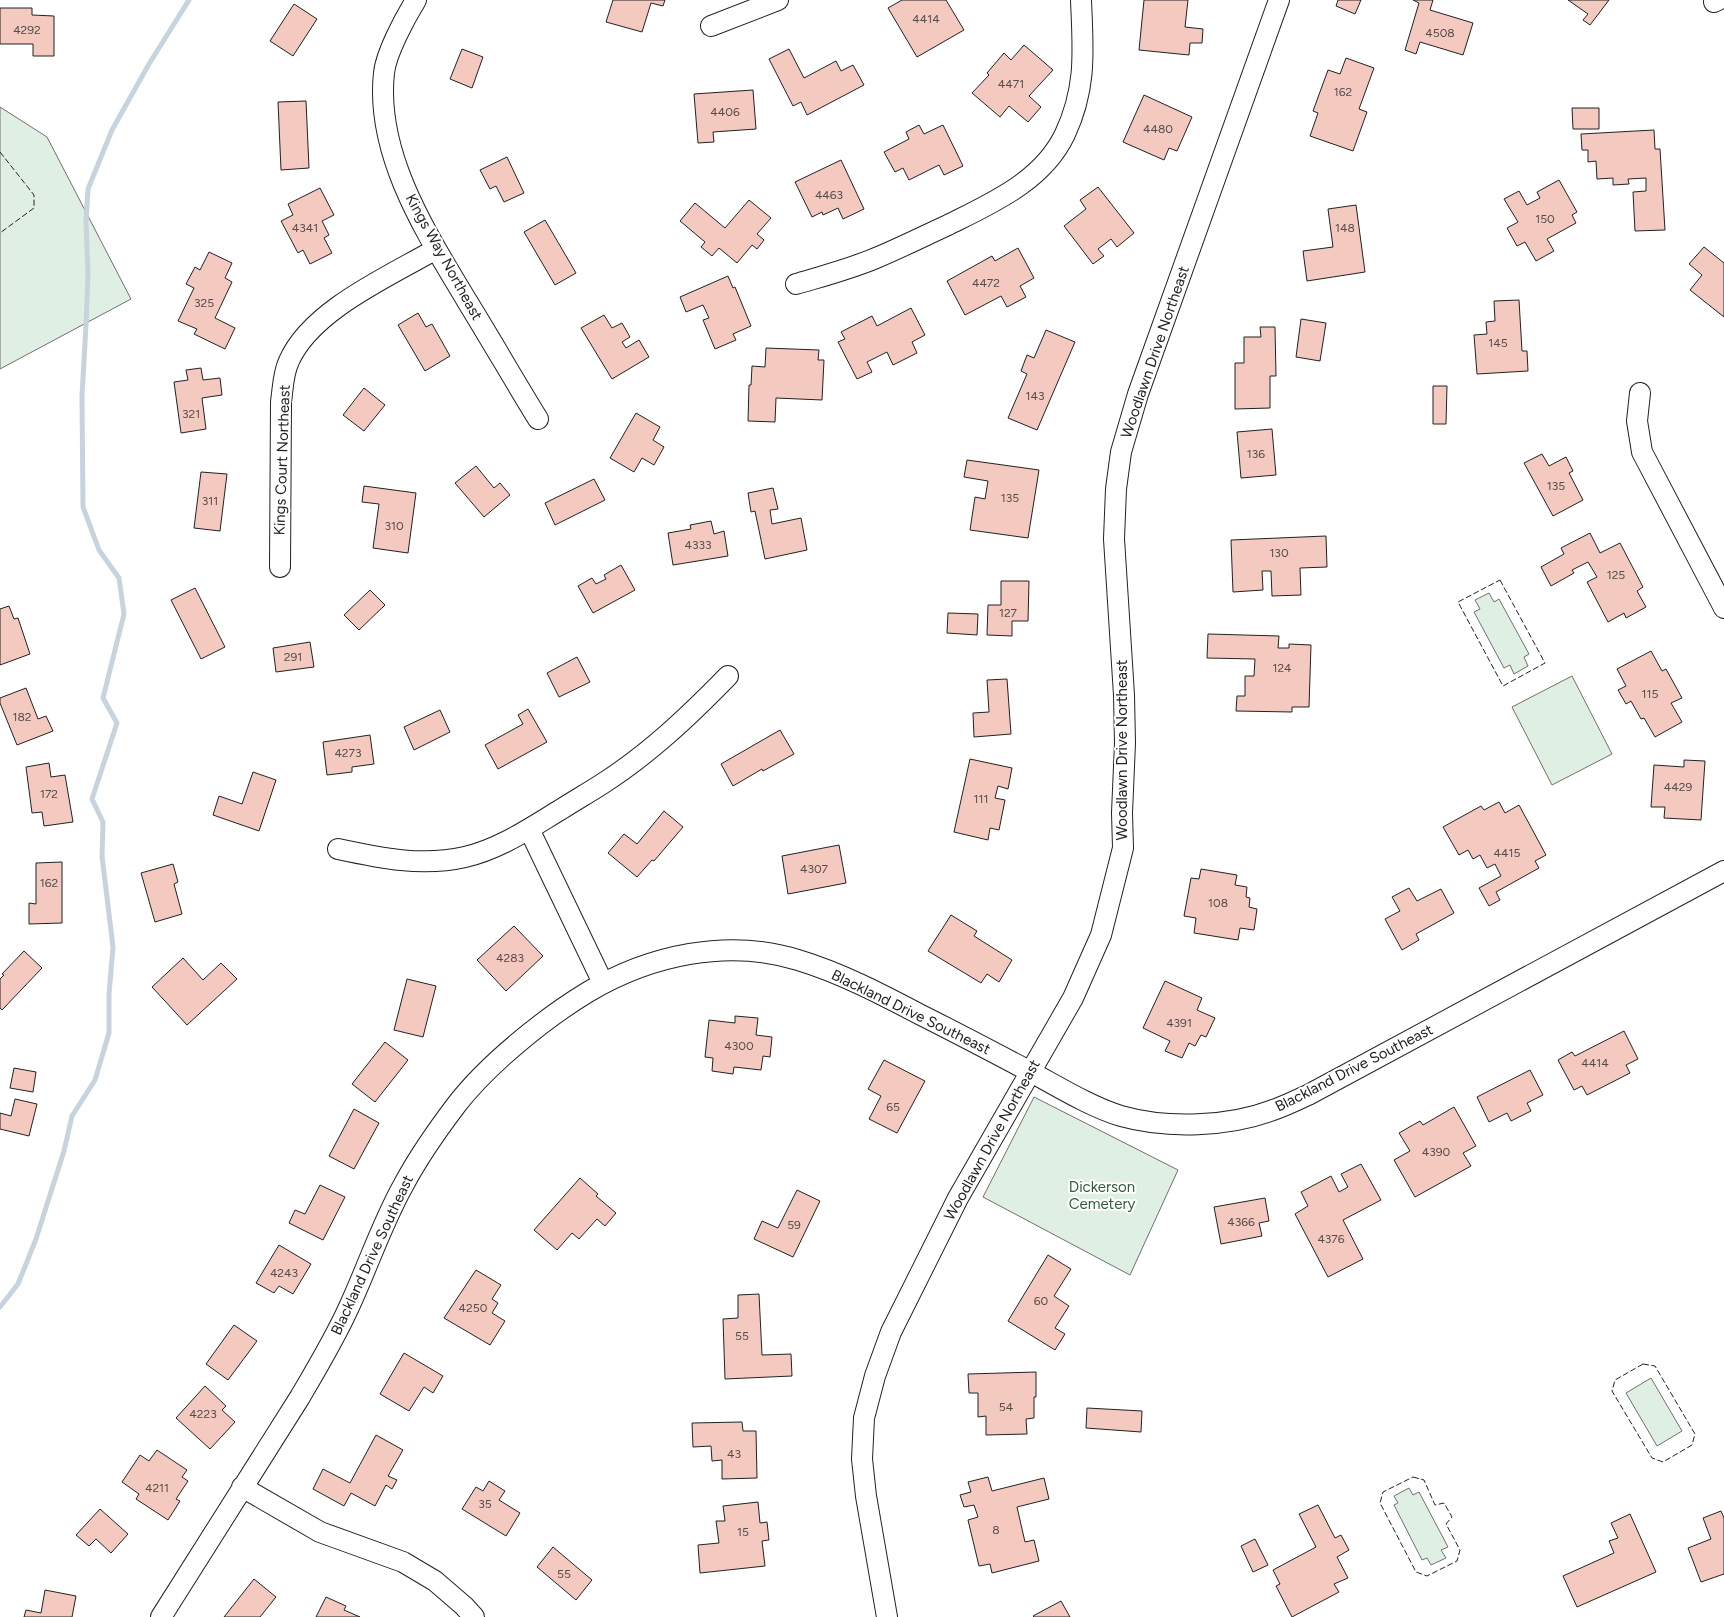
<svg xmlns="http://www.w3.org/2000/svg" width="1724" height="1617" font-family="Figtree,sans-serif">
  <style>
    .green { fill: #e0efe3; stroke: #6f6f6f }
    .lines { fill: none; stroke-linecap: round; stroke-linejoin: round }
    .stream { stroke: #c7d3dd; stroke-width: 5 }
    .building { fill: #f3c9c0; stroke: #222 }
    .minor-casing { stroke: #222; stroke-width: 22 }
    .minor { stroke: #fff; stroke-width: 20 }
    .fence { stroke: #222; stroke-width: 1; stroke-dasharray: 6 2.5; stroke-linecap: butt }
    .labels { text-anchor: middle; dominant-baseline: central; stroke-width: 4; stroke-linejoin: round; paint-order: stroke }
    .number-label { font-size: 12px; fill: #564c4a }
    .street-label { font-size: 15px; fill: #222; stroke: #fff }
    .park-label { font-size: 15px; fill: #2f5e38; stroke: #fff }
  </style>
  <rect width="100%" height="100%" fill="#fff"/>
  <path class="green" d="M 0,107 L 47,137 L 131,299 L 0,369 Z
    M 1489,593 L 1494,602 L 1499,599 L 1529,654 L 1524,657 L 1528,666 L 1514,674 L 1510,665 L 1504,668 L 1474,612 L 1480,609 L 1475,600 Z
    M 1572,676 L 1612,754 L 1552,785 L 1512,707 Z
    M 1034,1097 L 1178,1170 L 1130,1275 L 983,1197 Z
    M 1651,1378 L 1682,1431 L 1657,1446 L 1626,1393 Z
    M 1409,1488 L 1413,1495 L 1419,1492 L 1448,1547 L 1441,1550 L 1446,1558 L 1431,1565 L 1427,1558 L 1422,1560 L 1394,1505 L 1398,1503 L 1394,1496 Z"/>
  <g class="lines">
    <path class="stream" d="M 0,1307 L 18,1284 L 36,1239 L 64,1151 L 72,1116 L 95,1080 L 109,1033 L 109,994 L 113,947 L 102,856 L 103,822 L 92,799 L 117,723 L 103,698 L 124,614 L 119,578 L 99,550 L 83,507 L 82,396 L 86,325 L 88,274 L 86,222 L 88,189 L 112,130 L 149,64 L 189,0"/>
  </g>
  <path class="building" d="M 613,0 L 665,0 L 663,6 L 651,3 L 642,32 L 606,22 Z
    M 902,0 L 946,0 L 964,30 L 917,57 L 888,8 Z
    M 1144,0 L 1188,0 L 1185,27 L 1203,29 L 1202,43 L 1190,43 L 1189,55 L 1139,50 Z
    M 1338,0 L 1361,0 L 1355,14 L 1336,6 Z
    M 1413,0 L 1433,0 L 1430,10 L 1473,23 L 1463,55 L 1420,42 L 1416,54 L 1405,50 L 1419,3 Z
    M 1568,0 L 1609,0 L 1590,25 L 1583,20 L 1588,14 Z
    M 294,4 L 317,19 L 293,56 L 270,41 Z
    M 0,8 L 32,8 L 32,15 L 54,16 L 54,56 L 33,56 L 33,44 L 0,44 Z
    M 1024,45 L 1053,70 L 1029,96 L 1041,107 L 1028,122 L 1009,106 L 1000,117 L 972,93 L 989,75 L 987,73 L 1004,53 L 1011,60 Z
    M 462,49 L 483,57 L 472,88 L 450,79 Z
    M 789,49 L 804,78 L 836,61 L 841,71 L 853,65 L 864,85 L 807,115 L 801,102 L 793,106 L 769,59 Z
    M 1346,58 L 1374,68 L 1359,109 L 1367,112 L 1353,151 L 1310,136 L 1318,113 L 1313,111 L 1328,70 L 1340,74 Z
    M 753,90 L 756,129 L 713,132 L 714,142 L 698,143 L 694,94 Z
    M 1144,95 L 1192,117 L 1177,151 L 1169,148 L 1164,160 L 1123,142 Z
    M 306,101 L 309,168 L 281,170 L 278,102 Z
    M 1572,108 L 1599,108 L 1599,129 L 1573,129 Z
    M 919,125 L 924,134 L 943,125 L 963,166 L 944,175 L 939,165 L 909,180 L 903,168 L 895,172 L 884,152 L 909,139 L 906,132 Z
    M 1654,130 L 1655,149 L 1660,149 L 1665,230 L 1635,231 L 1633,192 L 1646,191 L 1646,178 L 1628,179 L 1629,184 L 1613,185 L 1613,178 L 1597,179 L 1596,161 L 1588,162 L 1588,150 L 1582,150 L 1581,134 Z
    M 507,157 L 524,193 L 504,202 L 496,186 L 490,189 L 480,170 Z
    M 841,160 L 864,209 L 843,219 L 838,208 L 823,215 L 822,212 L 812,217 L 795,182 Z
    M 1559,180 L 1577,212 L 1572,215 L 1576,223 L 1547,239 L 1554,251 L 1536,261 L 1525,242 L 1517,246 L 1507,228 L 1518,222 L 1504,199 L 1519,191 L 1527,205 L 1540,198 L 1537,192 Z
    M 1098,187 L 1134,233 L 1117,247 L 1111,239 L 1098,249 L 1104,256 L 1093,264 L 1064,226 L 1086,209 L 1080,200 Z
    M 320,188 L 334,215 L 322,221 L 329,235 L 324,238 L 332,253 L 310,264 L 303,250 L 298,253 L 281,221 L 293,215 L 288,204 Z
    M 749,200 L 771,218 L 757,234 L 764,240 L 757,249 L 752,245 L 737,263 L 719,248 L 712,256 L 701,247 L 705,242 L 680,221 L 695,203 L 725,228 Z
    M 1356,205 L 1365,272 L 1307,281 L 1303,251 L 1333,247 L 1328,209 Z
    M 545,220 L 576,273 L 555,285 L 524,232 Z
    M 1704,247 L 1724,263 L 1724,317 L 1690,290 L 1702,275 L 1689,264 Z
    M 1018,248 L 1034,278 L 1020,286 L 1026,297 L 1007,307 L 1001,296 L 965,315 L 947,281 L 992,256 L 995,261 Z
    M 209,252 L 232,263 L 225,278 L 232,282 L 215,318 L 235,328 L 225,349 L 194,334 L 197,329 L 178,321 L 194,288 L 186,284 L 195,267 L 200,270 Z
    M 728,276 L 733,288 L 735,287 L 751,326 L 733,334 L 736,340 L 715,349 L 703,320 L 709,318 L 703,305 L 686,312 L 680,297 Z
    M 1519,300 L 1522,351 L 1527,351 L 1528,371 L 1477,374 L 1474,335 L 1487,334 L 1486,322 L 1495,321 L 1494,301 Z
    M 911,308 L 925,335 L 912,342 L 917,353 L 893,365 L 887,352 L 867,362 L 872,372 L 857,379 L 838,342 L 845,339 L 841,332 L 872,316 L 877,326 Z
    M 418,313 L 426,327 L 432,324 L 450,356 L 425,371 L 398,325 Z
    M 604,315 L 612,328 L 622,323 L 630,337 L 622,342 L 626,348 L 639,340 L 649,357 L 612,379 L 581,328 Z
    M 1301,319 L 1326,323 L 1320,361 L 1296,357 Z
    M 1260,327 L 1275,327 L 1276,376 L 1270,376 L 1270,408 L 1235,409 L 1235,363 L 1244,363 L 1244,337 L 1261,337 Z
    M 1046,330 L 1075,342 L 1037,430 L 1008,418 L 1027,374 L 1021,371 L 1027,355 L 1034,358 Z
    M 766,348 L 819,350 L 818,360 L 824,360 L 822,400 L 776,398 L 775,422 L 748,421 L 749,385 L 751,385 L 752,366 L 765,367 Z
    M 201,368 L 203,380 L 220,378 L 222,395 L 202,398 L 206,429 L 181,433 L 174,382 L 188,380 L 186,370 Z
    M 1433,386 L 1447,386 L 1446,424 L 1433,424 Z
    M 364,388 L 385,405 L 364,431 L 343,415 Z
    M 636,413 L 660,427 L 653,440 L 664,447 L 654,465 L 642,458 L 634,472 L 610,458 Z
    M 1272,429 L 1276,475 L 1241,478 L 1237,432 Z
    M 1542,454 L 1549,466 L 1566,457 L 1573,471 L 1569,473 L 1583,500 L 1553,516 L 1524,463 Z
    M 967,460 L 1039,470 L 1028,538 L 970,530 L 975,497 L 985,499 L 988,481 L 964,477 Z
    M 476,466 L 494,488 L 500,483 L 510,495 L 484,517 L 455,483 Z
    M 201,472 L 227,474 L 220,531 L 194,528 Z
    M 594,479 L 605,500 L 555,525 L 545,503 Z
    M 364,486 L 416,493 L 408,553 L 373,548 L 379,504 L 362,502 Z
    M 773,488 L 778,509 L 770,510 L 772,524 L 801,518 L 807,550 L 765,559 L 755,511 L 751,512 L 748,493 Z
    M 711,521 L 714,534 L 724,531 L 728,556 L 673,565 L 668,533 L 691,529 L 690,525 Z
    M 1590,533 L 1600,553 L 1620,543 L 1643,587 L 1637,591 L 1646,607 L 1626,618 L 1624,613 L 1608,622 L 1587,582 L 1597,577 L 1588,562 L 1572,570 L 1574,573 L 1551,586 L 1541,567 L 1564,554 L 1561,548 Z
    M 1326,536 L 1327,567 L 1300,568 L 1301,595 L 1272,596 L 1271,571 L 1262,571 L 1263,590 L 1233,592 L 1231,540 Z
    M 621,565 L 635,590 L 593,613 L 578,586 L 592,578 L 596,584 L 606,579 L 604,575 Z
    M 1001,581 L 1029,581 L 1028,621 L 1012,621 L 1012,636 L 987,635 L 988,605 L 1001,605 Z
    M 195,588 L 225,647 L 201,659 L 171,600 Z
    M 370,590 L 385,605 L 359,630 L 344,615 Z
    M 9,606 L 14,619 L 18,618 L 30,654 L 0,665 L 0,609 Z
    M 948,613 L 978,614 L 977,635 L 947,633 Z
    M 1208,634 L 1279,636 L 1278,648 L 1289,648 L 1289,644 L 1311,645 L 1309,707 L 1292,707 L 1292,712 L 1236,711 L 1237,696 L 1245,696 L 1245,676 L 1254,676 L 1255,659 L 1207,658 Z
    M 310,642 L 314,667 L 276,672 L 273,648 Z
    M 1651,651 L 1662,671 L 1666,669 L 1682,698 L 1671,703 L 1682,722 L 1655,737 L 1644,718 L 1641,719 L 1631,701 L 1626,704 L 1618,690 L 1626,686 L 1617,669 Z
    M 577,657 L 590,682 L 559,697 L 547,673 Z
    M 1007,679 L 1011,734 L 974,737 L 973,713 L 989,712 L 987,680 Z
    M 26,688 L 38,719 L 46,716 L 53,731 L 17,745 L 0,703 L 0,698 Z
    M 528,709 L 547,742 L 498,769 L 485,745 L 523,724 L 518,715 Z
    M 440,710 L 450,732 L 414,750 L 404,727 Z
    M 780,730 L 794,754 L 763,771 L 762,769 L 733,786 L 721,764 Z
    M 370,735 L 374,764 L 352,767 L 352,772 L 327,775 L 323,742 Z
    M 970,759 L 1012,768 L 1008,789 L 998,786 L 995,798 L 1005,800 L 999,830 L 990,828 L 988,840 L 954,832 Z
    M 1684,760 L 1705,761 L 1701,820 L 1664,818 L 1665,807 L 1651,807 L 1654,765 L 1684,767 Z
    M 49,763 L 51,777 L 65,775 L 73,822 L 44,826 L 42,812 L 32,813 L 26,767 Z
    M 253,772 L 276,780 L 259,831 L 213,815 L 219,796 L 242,804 Z
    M 1499,802 L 1505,813 L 1519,805 L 1546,855 L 1535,861 L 1539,868 L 1496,892 L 1500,900 L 1489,906 L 1479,888 L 1501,876 L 1495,864 L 1487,868 L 1480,855 L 1473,859 L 1468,850 L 1459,855 L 1443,827 L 1481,806 L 1484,810 Z
    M 664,811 L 683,827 L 654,861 L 652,860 L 637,877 L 608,853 L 624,834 L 637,844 Z
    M 839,845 L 846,883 L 788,894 L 782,856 Z
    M 62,862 L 62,923 L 29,924 L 29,903 L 36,904 L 36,863 Z
    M 173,864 L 178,882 L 174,884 L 182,914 L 155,922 L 141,873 Z
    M 1201,869 L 1237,875 L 1235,885 L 1247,887 L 1246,897 L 1250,898 L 1249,907 L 1257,909 L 1254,930 L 1240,928 L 1238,940 L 1194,933 L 1196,918 L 1184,916 L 1191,878 L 1199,879 Z
    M 1409,888 L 1417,901 L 1441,889 L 1454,913 L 1416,934 L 1419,940 L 1402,950 L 1385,919 L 1400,911 L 1392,897 Z
    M 951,915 L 977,931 L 974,936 L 1012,960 L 999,982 L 987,974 L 981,983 L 928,951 Z
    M 514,926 L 543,956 L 506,991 L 477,960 Z
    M 24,951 L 42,968 L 2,1010 L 0,1008 L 0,979 L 4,975 L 2,974 Z
    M 183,958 L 203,980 L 221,963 L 237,979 L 187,1025 L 152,987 Z
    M 407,979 L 436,986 L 423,1037 L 394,1030 Z
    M 1165,981 L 1202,998 L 1197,1010 L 1215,1018 L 1206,1037 L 1201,1035 L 1195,1046 L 1189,1043 L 1182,1058 L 1165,1051 L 1170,1041 L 1143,1028 Z
    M 735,1016 L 758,1018 L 756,1035 L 772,1037 L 770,1057 L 763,1056 L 761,1070 L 734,1067 L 733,1074 L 712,1071 L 713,1058 L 705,1057 L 709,1020 L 735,1023 Z
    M 1624,1031 L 1638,1059 L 1626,1065 L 1630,1073 L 1587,1095 L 1582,1086 L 1574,1090 L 1558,1060 L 1572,1052 L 1575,1056 Z
    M 385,1042 L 408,1060 L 375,1102 L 352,1084 Z
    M 884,1060 L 925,1081 L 897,1133 L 869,1119 L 881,1096 L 868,1089 Z
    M 14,1068 L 36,1072 L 33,1092 L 10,1088 Z
    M 1530,1070 L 1543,1095 L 1527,1103 L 1531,1111 L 1511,1121 L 1507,1113 L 1489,1122 L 1477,1097 Z
    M 15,1099 L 37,1104 L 29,1136 L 0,1129 L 0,1113 L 11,1116 Z
    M 1454,1107 L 1476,1146 L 1463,1153 L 1471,1166 L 1415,1197 L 1394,1160 L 1410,1151 L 1399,1133 L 1420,1121 L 1423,1125 Z
    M 354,1109 L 379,1123 L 354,1169 L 329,1156 Z
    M 1361,1164 L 1381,1200 L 1343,1220 L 1363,1259 L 1328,1277 L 1295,1214 L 1308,1206 L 1301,1192 L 1331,1176 L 1339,1192 L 1348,1187 L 1341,1174 Z
    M 580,1178 L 598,1194 L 596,1196 L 616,1213 L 605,1226 L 597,1219 L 579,1239 L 572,1233 L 557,1250 L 534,1230 Z
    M 320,1185 L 345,1197 L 323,1240 L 289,1223 L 295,1210 L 305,1214 Z
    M 797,1190 L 820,1201 L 793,1257 L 754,1239 L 762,1221 L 778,1228 Z
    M 1265,1198 L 1269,1221 L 1259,1223 L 1262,1236 L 1221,1244 L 1214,1207 Z
    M 279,1245 L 311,1264 L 293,1294 L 279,1286 L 274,1293 L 256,1283 Z
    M 1048,1255 L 1071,1269 L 1054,1296 L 1069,1306 L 1055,1328 L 1065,1334 L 1055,1350 L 1008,1321 Z
    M 476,1270 L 501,1285 L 492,1299 L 498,1303 L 492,1313 L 505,1321 L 490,1345 L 444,1318 Z
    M 759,1294 L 762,1355 L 791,1354 L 792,1376 L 725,1379 L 723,1319 L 738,1318 L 738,1295 Z
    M 234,1325 L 257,1341 L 228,1380 L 206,1364 Z
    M 404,1353 L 443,1376 L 433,1393 L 424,1387 L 409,1411 L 380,1394 Z
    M 1036,1372 L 1036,1397 L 1034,1397 L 1034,1418 L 1026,1419 L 1027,1434 L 986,1435 L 986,1416 L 978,1417 L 978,1393 L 969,1393 L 968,1374 Z
    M 205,1386 L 226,1406 L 222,1410 L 235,1422 L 210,1449 L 176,1418 Z
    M 1087,1408 L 1142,1411 L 1141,1432 L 1086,1428 Z
    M 742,1422 L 743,1431 L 756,1431 L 757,1478 L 722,1479 L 722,1460 L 712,1461 L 711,1446 L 693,1447 L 692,1423 Z
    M 376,1435 L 403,1450 L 388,1476 L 397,1480 L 392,1489 L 386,1485 L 375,1506 L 351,1493 L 344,1506 L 313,1489 L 323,1469 L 350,1483 Z
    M 157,1450 L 187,1470 L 182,1477 L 188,1481 L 176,1499 L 180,1501 L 168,1520 L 136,1499 L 139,1494 L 122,1482 L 140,1455 L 149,1461 Z
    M 988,1477 L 992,1491 L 1044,1478 L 1049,1499 L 1017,1507 L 1025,1542 L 1034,1540 L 1039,1561 L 992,1573 L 990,1564 L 979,1566 L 968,1520 L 978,1517 L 974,1505 L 964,1507 L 960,1495 L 971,1492 L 968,1482 Z
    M 489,1481 L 505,1491 L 499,1500 L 520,1513 L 506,1536 L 462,1509 L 476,1487 L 483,1491 Z
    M 758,1502 L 760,1523 L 767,1522 L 769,1540 L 762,1541 L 765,1566 L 700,1573 L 698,1545 L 719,1543 L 716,1521 L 725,1521 L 723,1506 Z
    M 1318,1505 L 1335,1538 L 1341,1535 L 1349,1550 L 1337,1557 L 1348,1578 L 1334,1584 L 1339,1592 L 1292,1617 L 1276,1586 L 1280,1584 L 1273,1570 L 1316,1547 L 1299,1514 Z
    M 100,1509 L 128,1534 L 111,1553 L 96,1539 L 89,1546 L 76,1535 Z
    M 1721,1511 L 1724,1518 L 1724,1574 L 1701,1582 L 1688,1548 L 1711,1539 L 1703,1518 Z
    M 1630,1514 L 1656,1572 L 1577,1607 L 1563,1576 L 1614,1553 L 1609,1541 L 1618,1538 L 1611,1523 Z
    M 1255,1539 L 1268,1565 L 1253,1572 L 1241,1546 Z
    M 553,1547 L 592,1580 L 576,1600 L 537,1567 Z
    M 254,1579 L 276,1597 L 260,1617 L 224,1617 Z
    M 45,1590 L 76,1596 L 72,1617 L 24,1617 L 26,1610 L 41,1613 Z
    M 326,1597 L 346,1606 L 344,1610 L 360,1617 L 316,1617 Z
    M 1061,1601 L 1070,1617 L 1034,1617 L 1033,1616 Z"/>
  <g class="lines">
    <defs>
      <path id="minor" d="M 416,0 C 405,18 386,53 384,73 C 375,155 427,234 467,301 C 491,340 514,380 538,419
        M 1714,2 L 1718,0
        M 711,26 L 778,0
        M 796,284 C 823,276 850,269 876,258 C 900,248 924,236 948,225 C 992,203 1043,181 1065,134 C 1087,87 1083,50 1081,0
        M 1640,393 L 1637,421 L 1642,452 L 1724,608
        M 280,567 L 281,402 C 283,388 283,373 289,361 C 311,310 390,276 436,249
        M 529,829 L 603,983
        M 338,849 C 380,858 422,867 465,857 C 500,849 530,828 560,810 C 574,801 588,793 602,784 C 649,754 689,716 728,676
        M 242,1487 L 320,1532 L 403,1562 L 435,1581 L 464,1606 L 474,1617
        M 161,1617 L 300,1397 C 317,1368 335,1338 349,1307 C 368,1266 382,1223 404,1184 C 419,1156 438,1129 457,1104 C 488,1064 545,1018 588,992 C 650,955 728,938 798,960 C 841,973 881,994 921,1015 C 957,1033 993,1052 1029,1071 C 1057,1086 1091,1107 1121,1116 C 1167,1129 1229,1127 1273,1110 C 1285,1106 1297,1100 1308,1095 L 1724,871
        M 887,1617 L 866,1496 L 862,1459 L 864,1418 L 875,1376 L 891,1332 L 958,1198 L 1073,998 L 1101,935 L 1123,848 L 1122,813 L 1125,743 L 1124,695 L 1114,539 L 1116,489 L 1121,452 L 1138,394 L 1279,0"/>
    </defs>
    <use href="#minor" class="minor-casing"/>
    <use href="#minor" class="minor"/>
    <path class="fence" d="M 0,152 L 34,195 L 34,208 L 0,233
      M 1500,580 L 1545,663 L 1503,686 L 1458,602 Z
      M 1643,1364 L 1655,1366 L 1695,1434 L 1692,1445 L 1663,1462 L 1652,1458 L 1612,1391 L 1615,1380 Z
      M 1413,1477 L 1424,1480 L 1435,1505 L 1444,1503 L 1452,1517 L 1446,1524 L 1460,1550 L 1457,1561 L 1427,1576 L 1416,1572 L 1380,1503 L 1383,1492 Z"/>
  </g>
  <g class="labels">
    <g class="number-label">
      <text x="926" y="19">4414</text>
      <text x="27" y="30">4292</text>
      <text x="1440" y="33">4508</text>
      <text x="1011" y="84">4471</text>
      <text x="1343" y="92">162</text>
      <text x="725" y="112">4406</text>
      <text x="1158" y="129">4480</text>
      <text x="829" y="195">4463</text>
      <text x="1545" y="219">150</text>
      <text x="305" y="228">4341</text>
      <text x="1345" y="228">148</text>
      <text x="986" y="283">4472</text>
      <text x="204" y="303">325</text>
      <text x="1498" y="343">145</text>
      <text x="1035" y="396">143</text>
      <text x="191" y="414">321</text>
      <text x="1256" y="454">136</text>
      <text x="1556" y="486">135</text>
      <text x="1010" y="498">135</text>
      <text x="210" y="501">311</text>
      <text x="394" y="526">310</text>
      <text x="698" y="545">4333</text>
      <text x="1279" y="553">130</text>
      <text x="1616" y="575">125</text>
      <text x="1008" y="613">127</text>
      <text x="293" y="657">291</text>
      <text x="1282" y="668">124</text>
      <text x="1650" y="694">115</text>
      <text x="22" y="717">182</text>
      <text x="348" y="753">4273</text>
      <text x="1678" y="787">4429</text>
      <text x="49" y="794">172</text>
      <text x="981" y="799">111</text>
      <text x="1507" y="853">4415</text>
      <text x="814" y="869">4307</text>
      <text x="49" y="883">162</text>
      <text x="1218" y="903">108</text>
      <text x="510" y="958">4283</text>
      <text x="1179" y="1023">4391</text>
      <text x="739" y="1046">4300</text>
      <text x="1595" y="1063">4414</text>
      <text x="893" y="1107">65</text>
      <text x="1436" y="1152">4390</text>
      <text x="1241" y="1222">4366</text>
      <text x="794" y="1225">59</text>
      <text x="1331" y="1239">4376</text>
      <text x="284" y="1273">4243</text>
      <text x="1041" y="1301">60</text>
      <text x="473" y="1308">4250</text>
      <text x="742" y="1336">55</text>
      <text x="1006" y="1407">54</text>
      <text x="203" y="1414">4223</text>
      <text x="734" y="1454">43</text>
      <text x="157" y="1488">4211</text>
      <text x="485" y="1504">35</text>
      <text x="996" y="1530">8</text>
      <text x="743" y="1532">15</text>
      <text x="564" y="1574">55</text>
    </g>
    <g class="street-label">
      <text transform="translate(444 257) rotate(61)">Kings Way Northeast</text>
      <text transform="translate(1155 352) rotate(-71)">Woodlawn Drive Northeast</text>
      <text transform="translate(282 460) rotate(-88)">Kings Court Northeast</text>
      <text transform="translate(1122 750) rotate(-90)">Woodlawn Drive Northeast</text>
      <text transform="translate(911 1012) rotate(26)">Blackland Drive Southeast</text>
      <text transform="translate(1354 1068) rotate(-27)">Blackland Drive Southeast</text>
      <text transform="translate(992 1140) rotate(-61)">Woodlawn Drive Northeast</text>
      <text transform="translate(372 1255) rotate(-65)">Blackland Drive Southeast</text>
    </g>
    <g class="park-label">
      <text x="1102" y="1187">Dickerson<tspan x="1102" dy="17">Cemetery</tspan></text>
    </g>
  </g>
</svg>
